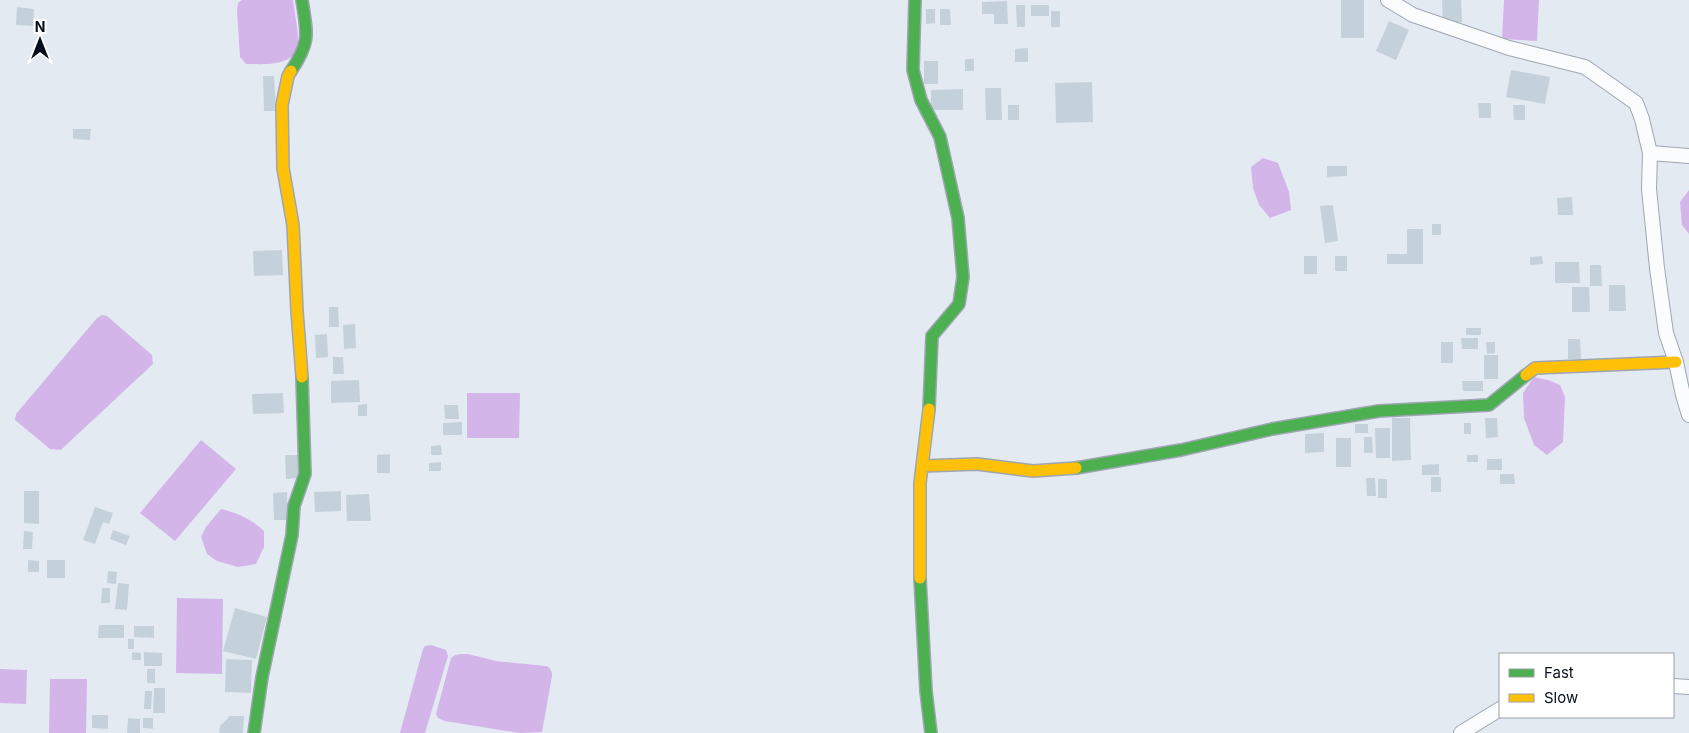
<svg xmlns="http://www.w3.org/2000/svg" width="1689" height="733" font-family="Inter,sans-serif">
  <style>
    .water { fill: #d3b5ea }
    .building { fill: #c5d1da }
    .lines { fill: none; stroke-linecap: round; stroke-linejoin: round }
    .street-casing { stroke: #9ea6b0; stroke-width: 16 }
    .fast-casing { stroke: #9ea6b0; stroke-width: 14 }
    .slow-casing { stroke: #9ea6b0; stroke-width: 14 }
    .street { stroke: #fbfcfd; stroke-width: 14 }
    .fast { stroke: #4caf50; stroke-width: 11 }
    .slow { stroke: #ffc107; stroke-width: 11 }
  </style>
  <rect width="100%" height="100%" fill="#e3eaf2"/>
  <path class="water" d="M 242,0 L 293,0 C 294,9 300,40 298,47 C 292,67 262,64 246,64 L 240,57 L 237,10 L 238,3 Z
    M 1504,0 L 1539,0 L 1537,41 L 1502,39 Z
    M 1263,158 L 1278,163 L 1289,192 L 1291,210 L 1270,218 L 1259,205 L 1253,188 L 1251,167 Z
    M 1689,190 L 1689,234 L 1682,225 L 1680,202 Z
    M 102,315 L 107,316 L 152,355 L 153,364 L 65,446 L 61,450 L 50,449 L 15,420 L 16,414 L 97,318 Z
    M 1534,377 L 1548,380 L 1560,385 L 1565,397 L 1563,442 L 1547,455 L 1534,445 L 1524,418 L 1523,393 Z
    M 467,393 L 520,393 L 519,438 L 467,438 Z
    M 201,440 L 236,469 L 175,541 L 140,513 Z
    M 221,509 C 238,513 251,519 264,531 L 264,547 L 256,564 L 238,567 L 217,561 L 207,554 L 201,537 L 206,527 Z
    M 177,598 L 223,599 L 222,674 L 176,673 Z
    M 431,645 L 446,650 L 448,656 L 425,733 L 400,733 L 423,649 L 425,646 Z
    M 461,654 L 468,654 L 496,661 L 546,666 C 551,668 552,671 552,676 L 542,732 L 520,733 L 445,721 L 438,718 L 436,714 L 451,658 L 455,655 Z
    M 0,669 L 27,670 L 26,704 L 0,703 Z
    M 50,679 L 87,679 L 86,733 L 49,733 Z"/>
  <path class="building" d="M 1341,0 L 1364,0 L 1364,38 L 1341,38 Z
    M 1442,0 L 1461,0 L 1462,22 L 1443,23 Z
    M 1007,1 L 1008,24 L 994,24 L 994,14 L 982,14 L 982,2 Z
    M 1016,5 L 1025,5 L 1025,27 L 1017,27 Z
    M 1031,5 L 1049,5 L 1049,16 L 1031,16 Z
    M 17,7 L 34,9 L 33,26 L 16,25 Z
    M 926,9 L 935,9 L 935,23 L 926,24 Z
    M 940,9 L 950,9 L 951,25 L 940,25 Z
    M 1051,11 L 1060,11 L 1060,27 L 1051,27 Z
    M 1389,21 L 1409,30 L 1396,60 L 1376,51 Z
    M 1028,48 L 1028,62 L 1015,62 L 1015,49 Z
    M 965,59 L 974,59 L 974,71 L 965,71 Z
    M 924,61 L 938,61 L 938,84 L 924,84 Z
    M 1511,70 L 1550,77 L 1545,104 L 1506,97 Z
    M 263,76 L 274,76 L 276,111 L 264,111 Z
    M 1092,82 L 1093,122 L 1056,123 L 1055,83 Z
    M 985,88 L 1001,88 L 1002,120 L 986,120 Z
    M 963,89 L 963,110 L 931,110 L 931,90 Z
    M 1478,103 L 1491,103 L 1491,118 L 1479,118 Z
    M 1008,105 L 1019,105 L 1019,120 L 1008,120 Z
    M 1513,105 L 1525,105 L 1525,120 L 1514,120 Z
    M 73,129 L 91,129 L 90,140 L 73,139 Z
    M 1327,166 L 1347,166 L 1347,176 L 1327,177 Z
    M 1572,197 L 1573,215 L 1558,215 L 1557,198 Z
    M 1333,205 L 1338,241 L 1325,243 L 1320,206 Z
    M 1432,224 L 1441,224 L 1441,235 L 1432,235 Z
    M 1407,229 L 1423,229 L 1423,264 L 1387,264 L 1387,254 L 1407,254 Z
    M 282,250 L 283,275 L 254,276 L 253,251 Z
    M 1304,256 L 1317,256 L 1317,274 L 1304,274 Z
    M 1335,256 L 1347,256 L 1347,271 L 1335,271 Z
    M 1542,256 L 1543,264 L 1530,265 L 1530,257 Z
    M 1555,262 L 1579,262 L 1580,283 L 1555,283 Z
    M 1590,265 L 1601,265 L 1602,286 L 1590,286 Z
    M 1609,285 L 1625,285 L 1626,311 L 1609,311 Z
    M 1572,287 L 1589,287 L 1590,312 L 1572,312 Z
    M 329,307 L 338,307 L 339,327 L 329,327 Z
    M 355,324 L 356,348 L 344,349 L 343,325 Z
    M 1466,328 L 1481,328 L 1481,335 L 1466,335 Z
    M 327,334 L 328,357 L 316,358 L 315,335 Z
    M 1461,338 L 1478,338 L 1478,349 L 1462,349 Z
    M 1568,339 L 1580,339 L 1581,359 L 1568,359 Z
    M 1441,342 L 1453,342 L 1453,363 L 1441,363 Z
    M 1486,342 L 1495,342 L 1495,353 L 1487,354 Z
    M 1484,355 L 1498,355 L 1498,379 L 1484,379 Z
    M 333,357 L 343,357 L 344,374 L 333,374 Z
    M 359,380 L 360,402 L 331,403 L 331,381 Z
    M 1462,381 L 1483,381 L 1483,391 L 1463,391 Z
    M 283,393 L 284,413 L 253,414 L 252,394 Z
    M 367,404 L 367,416 L 358,416 L 358,405 Z
    M 444,405 L 458,405 L 459,419 L 445,419 Z
    M 1392,418 L 1410,418 L 1411,460 L 1392,461 Z
    M 1485,418 L 1497,418 L 1498,437 L 1486,438 Z
    M 462,422 L 462,435 L 443,435 L 443,423 Z
    M 1464,423 L 1471,423 L 1471,434 L 1464,434 Z
    M 1355,424 L 1368,424 L 1368,433 L 1355,433 Z
    M 1375,428 L 1390,428 L 1390,458 L 1376,458 Z
    M 1324,433 L 1324,452 L 1305,453 L 1305,434 Z
    M 1364,437 L 1372,437 L 1373,453 L 1364,453 Z
    M 1336,438 L 1351,438 L 1351,467 L 1336,467 Z
    M 441,445 L 442,455 L 431,455 L 431,446 Z
    M 390,454 L 390,473 L 377,473 L 377,455 Z
    M 285,455 L 298,455 L 299,478 L 286,479 Z
    M 1467,455 L 1478,455 L 1478,462 L 1467,462 Z
    M 1487,459 L 1502,459 L 1502,470 L 1487,470 Z
    M 441,462 L 441,471 L 429,471 L 429,463 Z
    M 1439,464 L 1439,475 L 1422,475 L 1422,465 Z
    M 1500,474 L 1514,474 L 1515,484 L 1500,484 Z
    M 1431,477 L 1441,477 L 1441,492 L 1431,492 Z
    M 1366,478 L 1375,478 L 1376,496 L 1367,496 Z
    M 1378,479 L 1387,479 L 1387,498 L 1378,498 Z
    M 24,491 L 39,491 L 39,524 L 24,523 Z
    M 341,491 L 341,511 L 315,512 L 314,492 Z
    M 287,492 L 288,520 L 274,520 L 273,493 Z
    M 369,494 L 371,521 L 347,521 L 346,495 Z
    M 95,507 L 113,513 L 109,524 L 103,522 L 95,544 L 83,540 Z
    M 113,530 L 130,536 L 126,545 L 110,539 Z
    M 24,531 L 33,532 L 32,549 L 23,549 Z
    M 28,560 L 39,561 L 39,572 L 28,572 Z
    M 47,560 L 65,560 L 65,578 L 47,578 Z
    M 108,571 L 117,572 L 116,584 L 107,583 Z
    M 118,583 L 129,584 L 127,610 L 115,609 Z
    M 102,588 L 110,588 L 110,603 L 101,603 Z
    M 235,608 L 267,617 L 256,659 L 223,651 Z
    M 99,625 L 124,625 L 124,638 L 98,638 Z
    M 134,626 L 154,626 L 154,638 L 134,637 Z
    M 128,639 L 134,639 L 134,649 L 128,649 Z
    M 132,652 L 141,653 L 141,660 L 132,660 Z
    M 144,652 L 162,653 L 162,666 L 144,666 Z
    M 226,659 L 252,660 L 251,693 L 225,692 Z
    M 147,669 L 155,669 L 155,683 L 147,683 Z
    M 154,688 L 165,688 L 165,713 L 153,713 Z
    M 145,691 L 152,691 L 151,709 L 144,709 Z
    M 92,715 L 108,715 L 108,729 L 92,728 Z
    M 230,716 L 244,716 L 243,733 L 219,733 L 220,726 Z
    M 128,718 L 140,719 L 140,733 L 127,733 Z
    M 143,718 L 153,718 L 153,729 L 143,728 Z"/>
  <g class="lines">
    <defs>
      <path id="street" d="M 1388,0 L 1413,15 L 1509,48 L 1585,67 L 1636,103 L 1642,119 L 1650,153 L 1649,189 L 1657,268 L 1666,333 L 1676,362 L 1683,395 L 1689,415
        M 1650,153 L 1689,156
        M 1673,686 L 1689,687
        M 1461,733 L 1500,709"/>
      <path id="fast" d="M 915,0 L 913,70 L 921,100 L 940,137 L 958,218 L 963,277 L 959,304 L 932,336 L 929,409
        M 291,71 C 311,41 307,34 302,0
        M 1076,468 L 1181,450 L 1272,429 L 1379,411 L 1489,405 L 1526,375
        M 920,578 L 926,691 L 931,733
        M 254,733 L 262,677 L 292,535 L 294,506 L 305,474 L 302,377"/>
      <path id="slow" d="M 291,71 L 288,76 L 282,105 L 283,168 L 293,225 L 297,311 L 302,377
        M 1526,375 L 1535,368 L 1676,362
        M 922,466 L 977,464 L 1033,471 L 1076,468
        M 920,578 L 920,483 L 929,409"/>
    </defs>
    <use href="#street" class="street-casing"/>
    <use href="#fast" class="fast-casing"/>
    <use href="#slow" class="slow-casing"/>
    <use href="#street" class="street"/>
    <use href="#fast" class="fast"/>
    <use href="#slow" class="slow"/>
  </g>
  <rect x="1499" y="653" width="175" height="65" fill="#ffffff" stroke="#9b9fa4"/>
  <rect x="1509" y="669" width="25" height="8" fill="#4caf50" stroke="#9b9fa4"/>
  <text x="1544" y="678" font-size="15" fill="#06101c">Fast</text>
  <rect x="1509" y="694" width="25" height="8" fill="#ffc107" stroke="#9b9fa4"/>
  <text x="1544" y="703" font-size="15" fill="#06101c">Slow</text>
  <g transform="translate(40 40)" stroke="#ffffff" stroke-width="4" paint-order="stroke">
  <path d="M0-4L9 19L0 12L-9 19Z" fill="#06101c"/>
  <text y="-8" font-size="14" font-weight="bold" text-anchor="middle" fill="#06101c">N</text>
  </g>
</svg>
